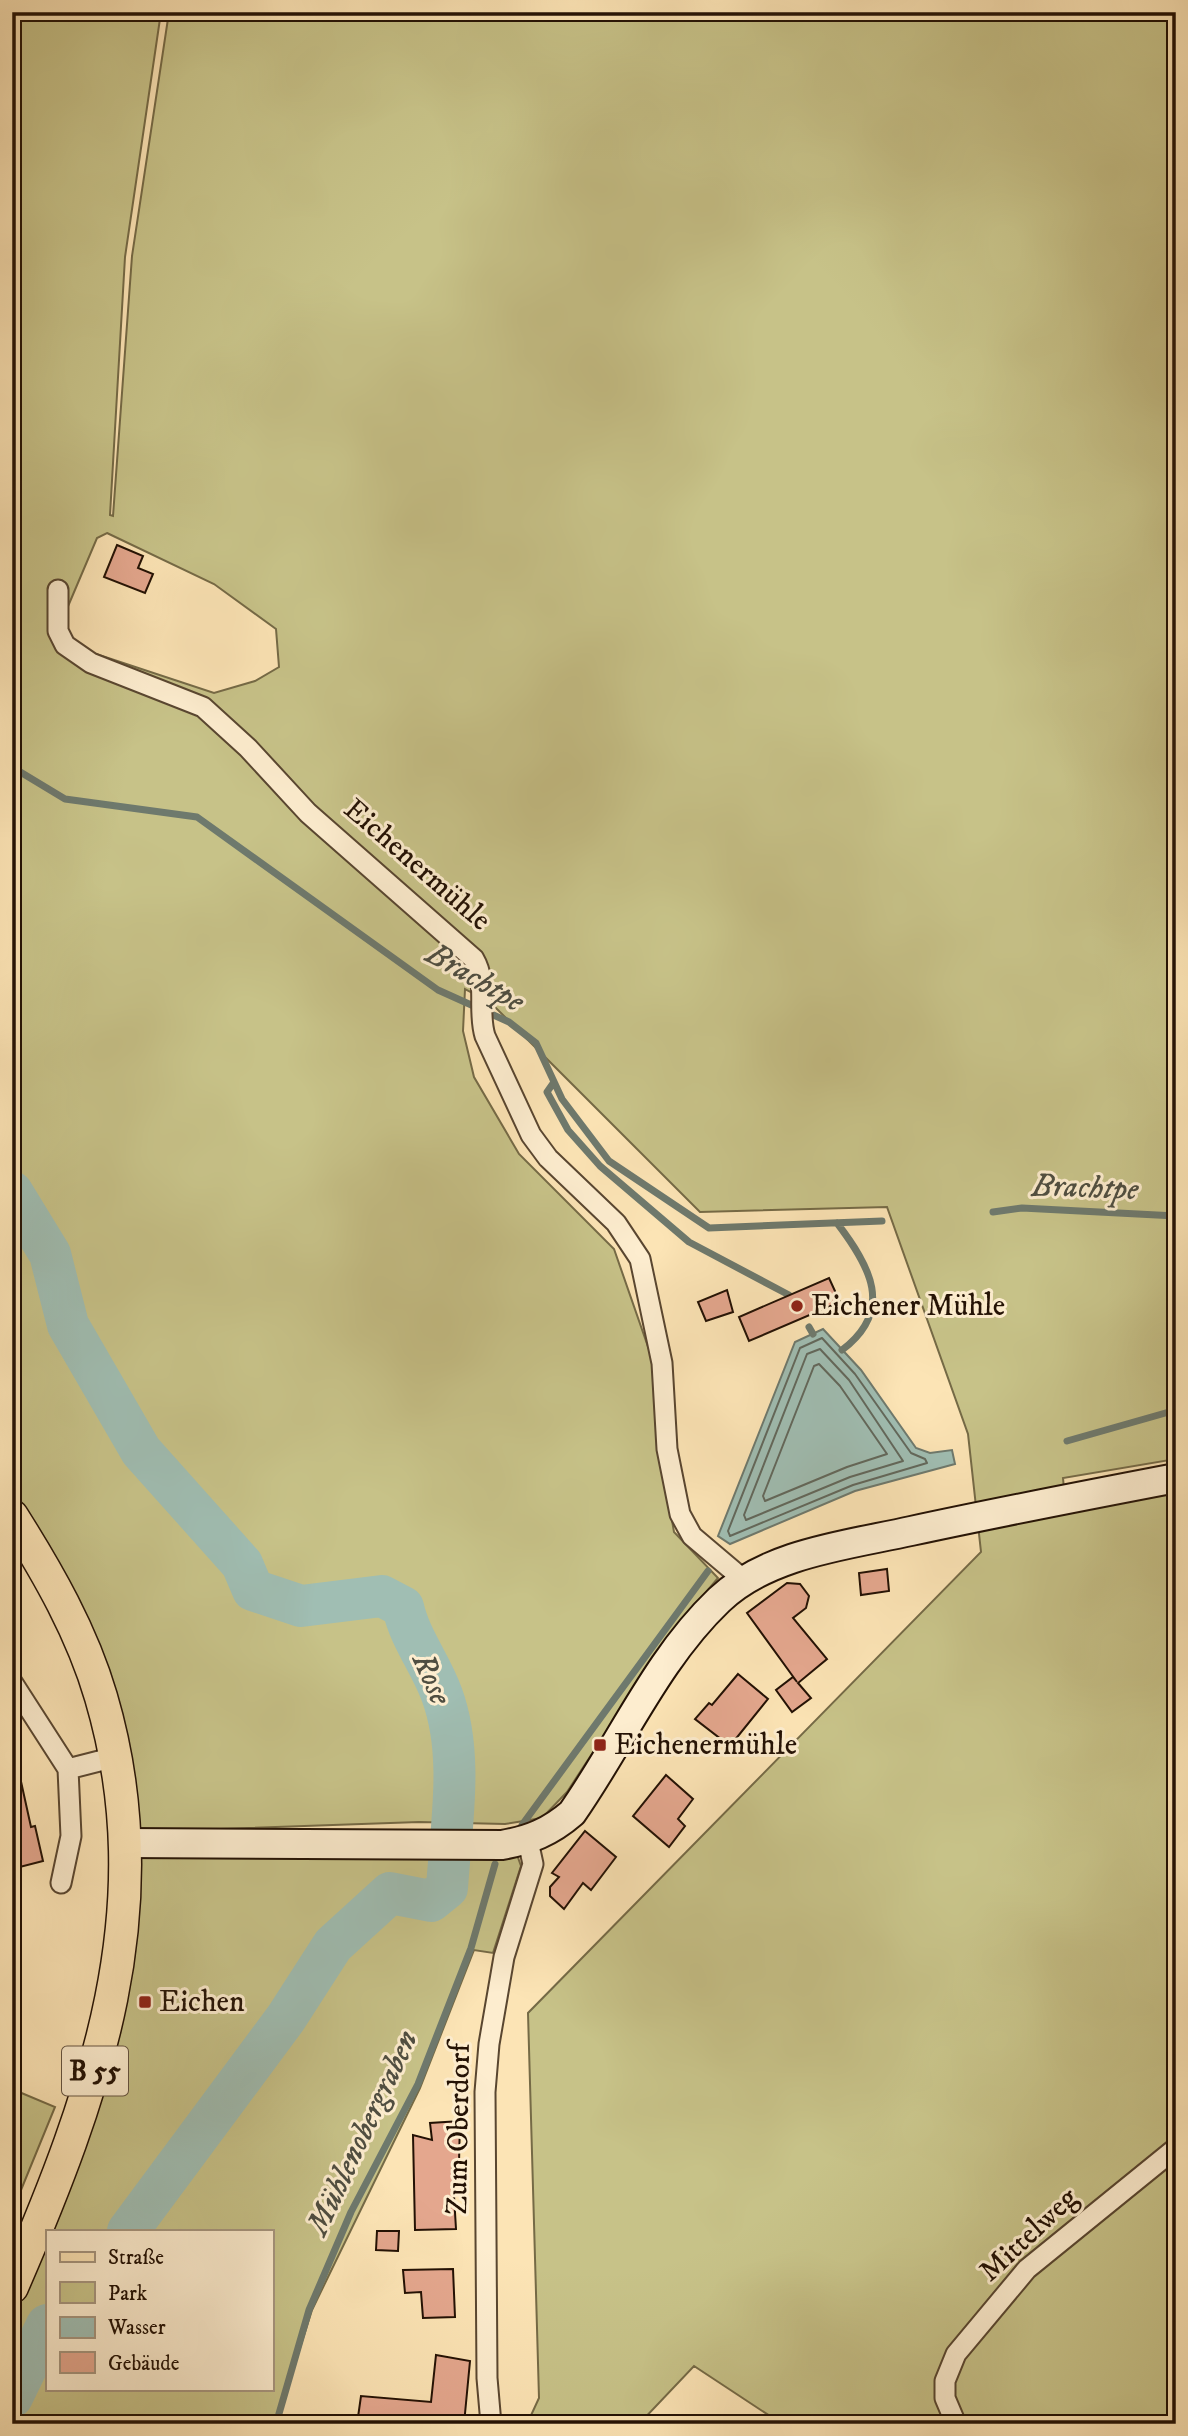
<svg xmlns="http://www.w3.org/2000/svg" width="1188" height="2436" font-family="'IM FELL DW Pica',serif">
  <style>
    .green { fill: #c7c288; stroke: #756a46; stroke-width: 2; fill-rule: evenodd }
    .water { fill: #a0beb3; stroke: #6e796d; stroke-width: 2 }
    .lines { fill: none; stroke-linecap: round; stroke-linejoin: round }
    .shore { stroke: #62685c; stroke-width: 2 }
    .stream { stroke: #6e796d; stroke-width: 7 }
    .river { stroke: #a0beb3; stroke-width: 42 }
    .building { fill: #e4a78e; stroke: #231104; stroke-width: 2 }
    .minor-casing { stroke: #594630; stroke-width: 23 }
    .secondary-casing { stroke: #231104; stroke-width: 32 }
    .primary-casing { stroke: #231104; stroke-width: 35 }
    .minor { stroke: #fdedcf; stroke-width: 19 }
    .secondary { stroke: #fdedcf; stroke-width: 28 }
    .primary { stroke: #fce4b5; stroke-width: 32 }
    .poi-dot { fill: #8f2418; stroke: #fdedcf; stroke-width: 2.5 }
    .labels { text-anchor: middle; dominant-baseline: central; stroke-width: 6; stroke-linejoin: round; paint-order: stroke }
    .shield { fill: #fdedcf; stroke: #645341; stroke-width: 2 }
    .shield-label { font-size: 28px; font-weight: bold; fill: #231104 }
    .street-label { font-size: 30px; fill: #231104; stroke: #fdedcf }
    .poi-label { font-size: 30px; fill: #231104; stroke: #fdedcf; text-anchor: start }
    .water-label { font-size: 32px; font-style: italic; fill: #4f4e41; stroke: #fdedcf }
  </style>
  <rect width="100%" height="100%" fill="#fce4b5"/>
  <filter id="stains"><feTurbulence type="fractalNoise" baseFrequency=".00286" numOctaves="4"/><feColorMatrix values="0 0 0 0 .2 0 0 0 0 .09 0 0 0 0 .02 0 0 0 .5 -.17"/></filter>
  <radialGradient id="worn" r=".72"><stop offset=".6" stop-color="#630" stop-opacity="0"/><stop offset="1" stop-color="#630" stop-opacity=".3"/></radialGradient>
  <path class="green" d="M 12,12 L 161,12 L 125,257 L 110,515 L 113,516 L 132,256 L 169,12 L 1176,12 L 1176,1459 L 1063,1478 L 1065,1499 L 1176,1484 L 1176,2424 L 775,2424 L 776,2420 L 694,2366 L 639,2424 L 527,2424 L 539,2398 L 528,2013 L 981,1552 L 968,1434 L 887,1207 L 700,1212 L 490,1002 L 465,989 L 463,1031 L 474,1077 L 519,1154 L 614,1249 L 654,1364 L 659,1445 L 674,1532 L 718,1578 L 669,1636 L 567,1792 L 542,1818 L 505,1824 L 419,1822 L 137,1832 L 20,1505 L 12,1497 ZM 107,533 L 214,584 L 276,629 L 279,667 L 255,681 L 214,693 L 90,652 L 68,636 L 66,611 L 97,538 Z
    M 516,1852 L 521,1866 L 493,1953 L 474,1950 L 420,2088 L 312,2310 L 276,2424 L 12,2424 L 12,2308 L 113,2055 L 135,1954 L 138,1854 ZM 47,2231 L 271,2231 L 271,2389 L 47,2389 Z
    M 12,2089 L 55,2107 L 12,2212 Z"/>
  <path class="water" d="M 823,1329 L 861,1370 L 916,1448 L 930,1453 L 952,1450 L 955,1464 L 855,1491 L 730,1544 L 718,1536 L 795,1342 Z"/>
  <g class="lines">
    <path class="shore" d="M 822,1338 L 855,1374 L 911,1453 L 925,1459 L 927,1463 L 853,1485 L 730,1536 L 728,1531 L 800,1348 Z
      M 820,1349 L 849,1380 L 903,1461 L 850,1477 L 746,1520 L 744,1515 L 807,1354 Z
      M 819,1364 L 840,1386 L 887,1454 L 847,1467 L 765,1501 L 763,1496 L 814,1366 Z"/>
    <path class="stream" d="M 12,767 L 65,799 L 197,817 L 438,990 L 509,1022 L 536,1043 L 562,1099 L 609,1161 L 709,1228 L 882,1221
      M 554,1082 L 547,1092 L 568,1130 L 600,1166 L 689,1242 L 789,1295
      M 993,1212 L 1022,1208 L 1176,1216
      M 837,1223 C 870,1266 895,1310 842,1350
      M 809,1327 L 813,1334
      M 1067,1441 L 1176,1410
      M 522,1825 L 708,1571
      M 276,2424 L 309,2310 L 351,2212 L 418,2084 L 471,1948 L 495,1864"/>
    <path class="river" d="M 12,1192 L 50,1254 L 68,1325 L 141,1451 L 242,1564 L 253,1590 L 301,1606 L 382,1596 L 403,1607 C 410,1639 431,1664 442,1695 C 464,1755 451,1825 447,1888 L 431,1901 L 390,1893 L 333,1945 L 286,2018 L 128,2231
      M 12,2397 L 47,2325"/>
  </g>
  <path class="building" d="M 117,545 L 143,556 L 138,568 L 153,574 L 145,593 L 104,577 Z
    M 829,1278 L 840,1302 L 749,1341 L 739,1317 Z
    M 727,1290 L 733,1312 L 706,1321 L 698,1302 Z
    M 887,1569 L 889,1591 L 861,1595 L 859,1573 Z
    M 787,1583 L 800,1584 L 809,1596 L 806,1608 L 793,1618 L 827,1659 L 798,1683 L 811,1698 L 792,1712 L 776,1690 L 793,1677 L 797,1682 L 747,1613 Z
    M 738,1674 L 768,1699 L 730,1746 L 695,1719 L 709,1703 L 712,1705 Z
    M 666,1775 L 693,1799 L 678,1819 L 685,1826 L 669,1847 L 633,1816 Z
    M 20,1777 L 31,1827 L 35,1826 L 43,1861 L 12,1869 L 12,1778 Z
    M 585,1831 L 616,1857 L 591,1890 L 583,1883 L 564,1909 L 550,1896 L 550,1887 L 559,1877 L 552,1873 Z
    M 460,2121 L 459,2163 L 452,2163 L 456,2229 L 415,2230 L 413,2135 L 432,2140 L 430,2123 Z
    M 377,2231 L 399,2231 L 398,2251 L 376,2250 Z
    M 453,2269 L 455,2317 L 423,2318 L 421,2292 L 405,2293 L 403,2270 Z
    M 436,2355 L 470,2361 L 464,2424 L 357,2424 L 361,2396 L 431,2402 Z"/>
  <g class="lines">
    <defs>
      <path id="minor" d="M 58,590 L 58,631 L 65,645 L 91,663 L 203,707 L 248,748 L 308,813 L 474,959 C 488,983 477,1010 485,1036 L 531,1135 L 548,1158 L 616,1223 L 640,1259 L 662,1363 L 667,1449 L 680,1514 L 692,1536 L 744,1580
        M 12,1682 L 68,1769 L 71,1836 L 61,1883
        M 68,1769 L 115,1757
        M 491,2424 L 487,2378 L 485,2092 L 489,2044 L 504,1957 L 533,1864 L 528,1841
        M 956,2424 L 945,2398 L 945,2381 L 956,2354 L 1027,2269 L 1176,2148"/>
      <path id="secondary" d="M 125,1843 L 502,1845 C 530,1840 550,1832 572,1813 C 621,1743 657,1659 719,1600 C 768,1553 848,1545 911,1531 C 999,1512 1087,1495 1176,1478"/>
      <path id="primary" d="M 12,1516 C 48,1573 82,1632 101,1697 C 163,1907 96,2094 12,2287"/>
    </defs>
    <use href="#minor" class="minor-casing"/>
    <use href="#secondary" class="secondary-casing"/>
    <use href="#primary" class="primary-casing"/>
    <use href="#minor" class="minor"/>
    <use href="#secondary" class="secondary"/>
    <use href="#primary" class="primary"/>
  </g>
  <g class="poi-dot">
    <circle cx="797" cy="1306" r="7"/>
    <rect x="593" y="1738" width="14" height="14" rx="3.5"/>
    <rect x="138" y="1995" width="14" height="14" rx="3.5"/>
  </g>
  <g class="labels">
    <rect class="shield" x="62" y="2046.5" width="66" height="49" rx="5"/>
    <g class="shield-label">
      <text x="95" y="2071">B 55</text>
    </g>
    <g class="street-label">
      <text transform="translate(417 865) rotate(41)">Eichenermühle</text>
      <text transform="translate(459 2129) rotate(-89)">Zum Oberdorf</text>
      <text transform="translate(1029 2235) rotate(-43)">Mittelweg</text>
    </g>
    <g class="poi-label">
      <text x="811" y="1306">Eichener Mühle</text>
      <text x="614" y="1745">Eichenermühle</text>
      <text x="159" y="2002">Eichen</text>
    </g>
    <g class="water-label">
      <text transform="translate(475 978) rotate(30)">Brachtpe</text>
      <text transform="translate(1085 1188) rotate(2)">Brachtpe</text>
      <text transform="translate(431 1679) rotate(66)">Rose</text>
      <text transform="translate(363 2133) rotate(-65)">Mühlenobergraben</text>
    </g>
  </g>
  <rect width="1188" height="2436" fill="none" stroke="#fce4b5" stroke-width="42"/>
  <rect x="14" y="14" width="1160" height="2408" fill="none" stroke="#231104" stroke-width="3.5"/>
  <rect x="21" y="21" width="1146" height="2394" fill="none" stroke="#231104" stroke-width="2"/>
  <rect x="46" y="2230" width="228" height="161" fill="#fdedcf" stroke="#a6957e" stroke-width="2"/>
  <rect x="60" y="2252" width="35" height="10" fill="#fce4b5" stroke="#a6957e" stroke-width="2"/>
  <text x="108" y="2264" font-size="21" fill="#231104">Straße</text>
  <rect x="60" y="2282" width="35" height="21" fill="#c7c288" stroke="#a6957e" stroke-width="2"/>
  <text x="108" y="2300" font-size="21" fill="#231104">Park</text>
  <rect x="60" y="2317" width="35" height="21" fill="#a0beb3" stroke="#a6957e" stroke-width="2"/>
  <text x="108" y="2334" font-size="21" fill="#231104">Wasser</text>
  <rect x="60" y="2352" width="35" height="21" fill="#e4a78e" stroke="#a6957e" stroke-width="2"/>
  <text x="108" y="2370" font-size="21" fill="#231104">Gebäude</text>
  <rect width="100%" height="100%" filter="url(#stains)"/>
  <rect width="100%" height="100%" fill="url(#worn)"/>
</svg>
